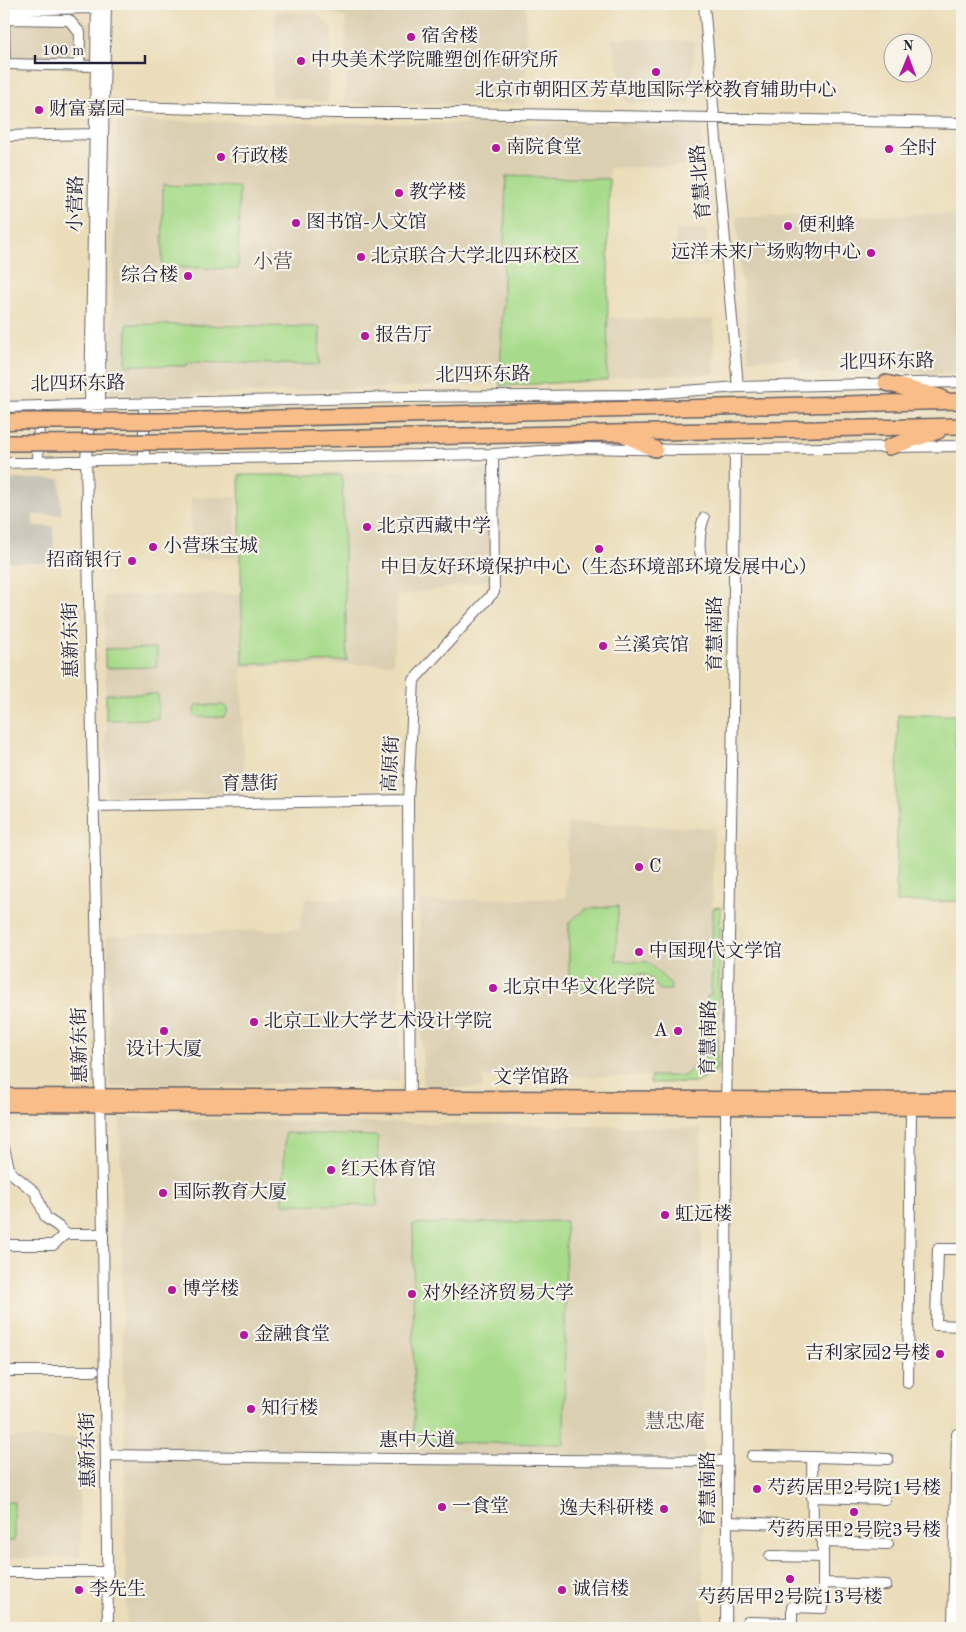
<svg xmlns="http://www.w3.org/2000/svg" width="966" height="1632" font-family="'Old Standard TT','Noto Serif SC',serif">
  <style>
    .built { fill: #dbcfb2 }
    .industrial { fill: #c8c4b8 }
    .green { fill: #a7db8b; stroke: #647e63 }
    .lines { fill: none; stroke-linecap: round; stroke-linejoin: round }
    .minor-casing { stroke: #686367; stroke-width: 12 }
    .major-casing { stroke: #686367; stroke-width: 15 }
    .highway-casing { stroke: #686367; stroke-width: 18 }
    .minor { stroke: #fff; stroke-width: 10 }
    .major { stroke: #f8bd89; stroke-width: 12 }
    .highway { stroke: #f8bd89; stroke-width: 15 }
    .highway-bridge-casing { stroke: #686367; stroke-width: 18; stroke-linecap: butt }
    .highway-bridge { stroke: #f8bd89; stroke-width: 15 }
    .poi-dot { fill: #b5179e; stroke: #f7f3e8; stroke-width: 2 }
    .labels { text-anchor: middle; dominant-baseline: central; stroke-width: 4.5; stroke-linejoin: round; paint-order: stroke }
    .poi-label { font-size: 19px; fill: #22223b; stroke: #f7f3e8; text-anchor: start }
    .street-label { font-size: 19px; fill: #22223b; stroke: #f7f3e8 }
    .neighbourhood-label { font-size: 20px; fill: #5c4e56; stroke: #f7f3e8 }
  </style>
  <rect width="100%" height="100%" fill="#f7f3e8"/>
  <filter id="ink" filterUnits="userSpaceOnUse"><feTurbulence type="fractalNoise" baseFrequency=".02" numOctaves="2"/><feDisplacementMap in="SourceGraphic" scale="10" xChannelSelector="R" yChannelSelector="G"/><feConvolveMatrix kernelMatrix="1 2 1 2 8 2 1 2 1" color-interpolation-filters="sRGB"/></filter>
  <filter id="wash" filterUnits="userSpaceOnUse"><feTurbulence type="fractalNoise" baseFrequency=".0096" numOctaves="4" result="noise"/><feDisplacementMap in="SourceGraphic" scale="20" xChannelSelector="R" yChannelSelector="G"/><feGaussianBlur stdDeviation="1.12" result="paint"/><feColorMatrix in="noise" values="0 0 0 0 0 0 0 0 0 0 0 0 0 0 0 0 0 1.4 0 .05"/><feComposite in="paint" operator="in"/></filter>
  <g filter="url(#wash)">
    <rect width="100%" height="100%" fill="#ebddb9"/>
    <path class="built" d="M 325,4 L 526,4 L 526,104 L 345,103 L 346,18 L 325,11 Z
      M 276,11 L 316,13 L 332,27 L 327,102 L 271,96 Z
      M 4,15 L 76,15 L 90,24 L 88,69 L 4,66 Z
      M 611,38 L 695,41 L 690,104 L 627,103 Z
      M 117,121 L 459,124 L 702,122 L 701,165 L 609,168 L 608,318 L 714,320 L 715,371 L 711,374 L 618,376 L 607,380 L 110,397 Z
      M 962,214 L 962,373 L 802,373 L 800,357 L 749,360 L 736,216 Z
      M 706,229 L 709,266 L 675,267 L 676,230 Z
      M 493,468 L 494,580 L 398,596 L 393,664 L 242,667 L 244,793 L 107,796 L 104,596 L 241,594 L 239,475 Z
      M 191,497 L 236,497 L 237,558 L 191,559 Z
      M 568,823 L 714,828 L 711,996 L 707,996 L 706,1055 L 684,1076 L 483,1077 L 483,1088 L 423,1088 L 419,901 L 566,898 Z
      M 306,899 L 401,900 L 399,1081 L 110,1087 L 107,936 L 299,929 Z
      M 120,1118 L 701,1128 L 704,1460 L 703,1628 L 127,1628 Z
      M 4,1438 L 78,1438 L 81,1557 L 4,1558 Z"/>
    <path class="industrial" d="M 6,479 L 60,479 L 61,514 L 33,515 L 33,526 L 53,526 L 54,562 L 4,562 L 4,497 L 6,497 Z"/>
    <path class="green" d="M 506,176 L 609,179 L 607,380 L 500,386 Z
      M 163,185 L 239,187 L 238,269 L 162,267 Z
      M 127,324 L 320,327 L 319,365 L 188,362 L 187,366 L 126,365 Z
      M 239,475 L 342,475 L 347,661 L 243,664 Z
      M 157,648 L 157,667 L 105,668 L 105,649 Z
      M 106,694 L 158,694 L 158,719 L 106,720 Z
      M 198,705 L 223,705 L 227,708 L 227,712 L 224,717 L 198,717 L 194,713 L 195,707 Z
      M 898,715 L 955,715 L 955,749 L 962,749 L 962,901 L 896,902 Z
      M 618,906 L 616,961 L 648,962 L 671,985 L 671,990 L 660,990 L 647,975 L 630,974 L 616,989 L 569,990 L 569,922 L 586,909 Z
      M 721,907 L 717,1070 L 699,1082 L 650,1083 L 651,1076 L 684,1076 L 706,1055 L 707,996 L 711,995 L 713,908 Z
      M 285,1133 L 378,1136 L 377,1206 L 283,1204 Z
      M 566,1221 L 564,1444 L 414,1442 L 413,1224 Z
      M 4,1502 L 14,1502 L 14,1541 L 4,1541 Z"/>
  </g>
  <g filter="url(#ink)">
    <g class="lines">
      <defs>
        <path id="minor" d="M 97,4 L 90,405 L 86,460 L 103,1234 L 108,1628
          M 704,4 L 738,387
          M 4,10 L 97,8
          M 4,19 L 69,20 L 80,33 L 79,66
          M 4,20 L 5,64 L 96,66
          M 96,106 L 335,113 L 459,113 L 962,123
          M 4,136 L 96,134 L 99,130
          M 4,407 L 404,397 L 632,395 L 738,387 L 962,382
          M 95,425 L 100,405 L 101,228 L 106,4
          M 144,460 L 144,404
          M 38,462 L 39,415
          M 4,463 L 100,460 L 493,454 L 587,448 L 681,450 L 962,446
          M 704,518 C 700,528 695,559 708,564 C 715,567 726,565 733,565
          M 93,806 L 408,800
          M 410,1104 L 408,800 L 414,680 L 494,592 L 493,454
          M 4,1148 L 10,1172 L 35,1192 L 46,1218 L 59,1227 L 65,1234
          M 4,1245 L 53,1245 L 65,1234 L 103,1234
          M 962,1249 L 938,1249 L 936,1325 L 962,1326
          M 4,1371 L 94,1371
          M 908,1383 L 911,1109
          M 106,1455 L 393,1459 L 727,1461
          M 812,1457 L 888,1459
          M 812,1497 L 885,1499
          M 727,1522 L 813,1525 L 812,1457 L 752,1456
          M 823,1542 L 888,1544
          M 770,1556 L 823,1557
          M 4,1572 L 108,1572
          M 823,1583 L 886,1585
          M 747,1622 L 792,1623
          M 726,1628 L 727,1522 L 726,1108 L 733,712 L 735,449
          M 792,1628 L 792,1607 L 823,1608 L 823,1542 L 819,1533 L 813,1525
          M 953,1628 L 957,1434"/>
        <path id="major" d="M 4,1095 L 962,1099
          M 4,1105 L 962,1109"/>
        <path id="highway" d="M 886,383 L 940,397
          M 163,421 L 962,401
          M 4,422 L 18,421
          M 623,434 L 655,449
          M 164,442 L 962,426
          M 4,443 L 18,443
          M 889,447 L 938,431"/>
      </defs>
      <use href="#minor" class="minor-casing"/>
      <use href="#major" class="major-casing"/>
      <use href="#highway" class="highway-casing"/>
      <use href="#minor" class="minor"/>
      <use href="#major" class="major"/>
      <use href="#highway" class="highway"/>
      <defs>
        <path id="highway-bridge" d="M 18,421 L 163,421
          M 18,443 L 164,442"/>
      </defs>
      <use href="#highway-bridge" class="highway-bridge-casing"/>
      <use href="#highway-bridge" class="highway-bridge"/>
    </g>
  </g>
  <g class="poi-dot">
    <circle cx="411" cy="37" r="5"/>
    <circle cx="301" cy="61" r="5"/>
    <circle cx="656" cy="72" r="5"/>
    <circle cx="39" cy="110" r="5"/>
    <circle cx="496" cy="148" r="5"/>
    <circle cx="889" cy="149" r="5"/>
    <circle cx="221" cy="157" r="5"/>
    <circle cx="399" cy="193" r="5"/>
    <circle cx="296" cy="223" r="5"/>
    <circle cx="788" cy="226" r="5"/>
    <circle cx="871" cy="253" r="5"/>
    <circle cx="361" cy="257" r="5"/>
    <circle cx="188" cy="276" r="5"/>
    <circle cx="365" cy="336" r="5"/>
    <circle cx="367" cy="527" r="5"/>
    <circle cx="153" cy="547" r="5"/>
    <circle cx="599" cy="549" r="5"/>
    <circle cx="132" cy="561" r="5"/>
    <circle cx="603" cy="646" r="5"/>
    <circle cx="639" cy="867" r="5"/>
    <circle cx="639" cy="952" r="5"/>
    <circle cx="493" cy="988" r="5"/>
    <circle cx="254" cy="1022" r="5"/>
    <circle cx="164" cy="1031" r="5"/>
    <circle cx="678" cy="1031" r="5"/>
    <circle cx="331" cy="1170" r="5"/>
    <circle cx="163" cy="1193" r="5"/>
    <circle cx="665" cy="1215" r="5"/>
    <circle cx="172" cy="1290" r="5"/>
    <circle cx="412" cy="1294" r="5"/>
    <circle cx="244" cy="1335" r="5"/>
    <circle cx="940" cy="1354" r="5"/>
    <circle cx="251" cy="1409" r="5"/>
    <circle cx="757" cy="1489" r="5"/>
    <circle cx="442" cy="1507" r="5"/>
    <circle cx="664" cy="1509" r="5"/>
    <circle cx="854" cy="1512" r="5"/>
    <circle cx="790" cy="1579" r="5"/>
    <circle cx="79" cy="1590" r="5"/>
    <circle cx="562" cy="1590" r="5"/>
  </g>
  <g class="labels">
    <g class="poi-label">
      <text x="421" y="37">宿舍楼</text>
      <text x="311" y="61">中央美术学院雕塑创作研究所</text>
      <text x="656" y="91" text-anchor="middle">北京市朝阳区芳草地国际学校教育辅助中心</text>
      <text x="49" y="110">财富嘉园</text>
      <text x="506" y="148">南院食堂</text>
      <text x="899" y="149">全时</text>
      <text x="231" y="157">行政楼</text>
      <text x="409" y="193">教学楼</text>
      <text x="306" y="223">图书馆-人文馆</text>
      <text x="798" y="226">便利蜂</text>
      <text x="861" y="253" text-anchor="end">远洋未来广场购物中心</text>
      <text x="371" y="257">北京联合大学北四环校区</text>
      <text x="178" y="276" text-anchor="end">综合楼</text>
      <text x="375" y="336">报告厅</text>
      <text x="377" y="527">北京西藏中学</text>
      <text x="163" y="547">小营珠宝城</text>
      <text x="122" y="561" text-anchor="end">招商银行</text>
      <text x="599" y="568" text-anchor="middle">中日友好环境保护中心（生态环境部环境发展中心）</text>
      <text x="613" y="646">兰溪宾馆</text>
      <text x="649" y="867">C</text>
      <text x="649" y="952">中国现代文学馆</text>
      <text x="503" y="988">北京中华文化学院</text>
      <text x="264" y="1022">北京工业大学艺术设计学院</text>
      <text x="668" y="1031" text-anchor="end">A</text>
      <text x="164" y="1050" text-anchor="middle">设计大厦</text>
      <text x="341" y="1170">红天体育馆</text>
      <text x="173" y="1193">国际教育大厦</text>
      <text x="675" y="1215">虹远楼</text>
      <text x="182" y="1290">博学楼</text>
      <text x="422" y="1294">对外经济贸易大学</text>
      <text x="254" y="1335">金融食堂</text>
      <text x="930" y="1354" text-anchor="end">吉利家园2号楼</text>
      <text x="261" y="1409">知行楼</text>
      <text x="767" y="1489">芍药居甲2号院1号楼</text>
      <text x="452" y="1507">一食堂</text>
      <text x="654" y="1509" text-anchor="end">逸夫科研楼</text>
      <text x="854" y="1531" text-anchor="middle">芍药居甲2号院3号楼</text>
      <text x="89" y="1590">李先生</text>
      <text x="572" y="1590">诚信楼</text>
      <text x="790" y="1598" text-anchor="middle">芍药居甲2号院13号楼</text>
    </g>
    <g class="street-label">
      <text transform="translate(702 182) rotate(-95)">育慧北路</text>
      <text transform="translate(77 204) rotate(-89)">小营路</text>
      <text transform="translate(887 363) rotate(-1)">北四环东路</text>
      <text transform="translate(483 376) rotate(-1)">北四环东路</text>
      <text transform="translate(78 385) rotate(-1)">北四环东路</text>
      <text transform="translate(716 634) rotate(-90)">育慧南路</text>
      <text transform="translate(72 640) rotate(-91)">惠新东街</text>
      <text transform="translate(392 764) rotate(-87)">高原街</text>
      <text transform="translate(250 785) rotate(-1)">育慧街</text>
      <text transform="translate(710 1038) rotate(-89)">育慧南路</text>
      <text transform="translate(81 1045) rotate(-91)">惠新东街</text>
      <text x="531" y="1078">文学馆路</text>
      <text x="417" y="1441">惠中大道</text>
      <text transform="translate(89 1450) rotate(-91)">惠新东街</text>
      <text transform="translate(709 1489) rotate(-90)">育慧南路</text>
    </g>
    <g class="neighbourhood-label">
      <text x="273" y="263">小营</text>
      <text x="675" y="1423">慧忠庵</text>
    </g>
  </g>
  <rect width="966" height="1632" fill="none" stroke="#f7f3e8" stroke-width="20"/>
  <g transform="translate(908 58) rotate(1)"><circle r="24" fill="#f7f3e8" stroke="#a29fa3"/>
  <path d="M0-4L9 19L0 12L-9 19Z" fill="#b5179e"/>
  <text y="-8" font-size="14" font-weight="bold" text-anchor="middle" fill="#22223b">N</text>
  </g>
  <path d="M35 55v8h110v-8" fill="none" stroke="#22223b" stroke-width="2.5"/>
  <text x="42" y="55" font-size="15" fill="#22223b" stroke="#f7f3e8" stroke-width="4" paint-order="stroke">100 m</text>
</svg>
